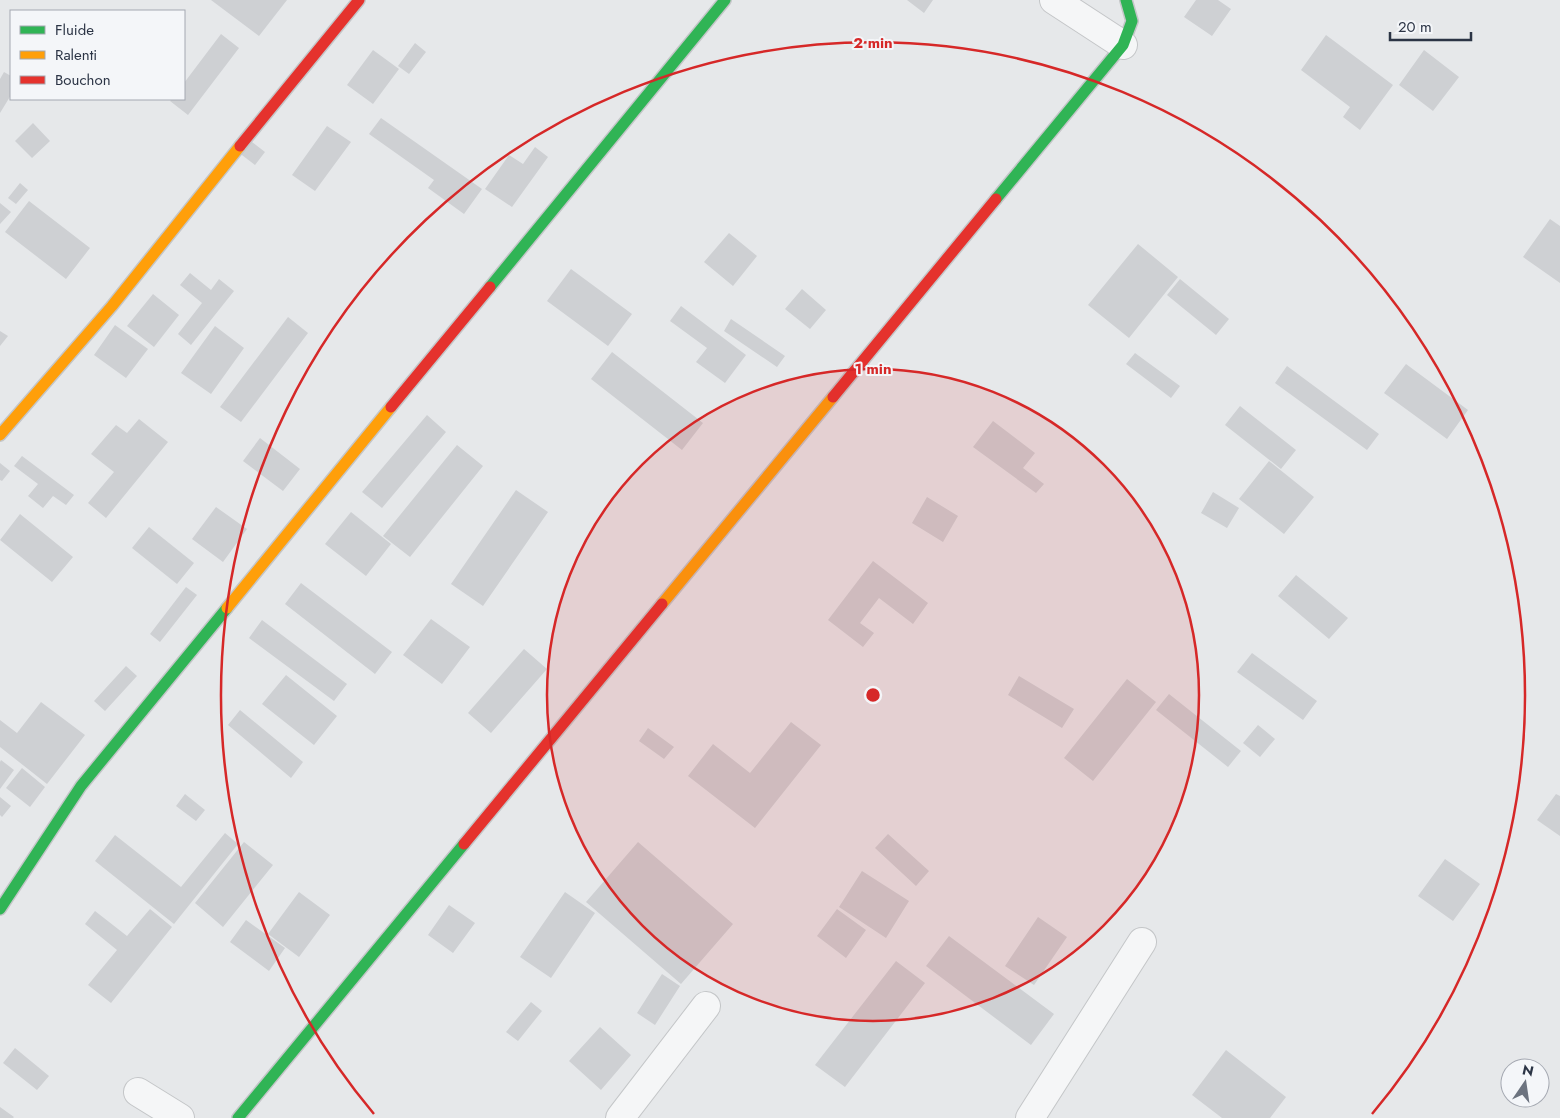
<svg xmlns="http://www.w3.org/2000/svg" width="1560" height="1118" font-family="Jost,sans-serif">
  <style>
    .building { fill: #ced0d3 }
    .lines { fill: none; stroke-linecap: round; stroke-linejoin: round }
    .street-casing { stroke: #c4c6c8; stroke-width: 30 }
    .fast-casing { stroke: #c4c6c8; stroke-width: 14 }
    .slow-casing { stroke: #c4c6c8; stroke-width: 14 }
    .jam-casing { stroke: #c4c6c8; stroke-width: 14 }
    .street { stroke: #f5f6f7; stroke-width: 28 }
    .fast { stroke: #30b455; stroke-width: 11 }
    .slow { stroke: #ff9f0a; stroke-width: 11 }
    .jam { stroke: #e5322d; stroke-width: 11 }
    .ring { fill: none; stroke: #d62828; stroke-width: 2.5 }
    .centre { fill: #d62828; stroke: #f4f6f9; stroke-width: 2.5 }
    .ring-label { font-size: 15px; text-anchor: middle; font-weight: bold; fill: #d62828; stroke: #f4f6f9; stroke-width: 4; stroke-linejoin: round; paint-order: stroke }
  </style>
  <rect width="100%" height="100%" fill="#e6e8ea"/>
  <path class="building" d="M 211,0 L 287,0 L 259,36 Z
    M 907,0 L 933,0 L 924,13 Z
    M 1196,0 L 1218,0 L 1231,9 L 1212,36 L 1184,17 Z
    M 221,34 L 239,48 L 188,115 L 170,101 L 172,99 L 184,99 L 184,83 Z
    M 1326,35 L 1393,85 L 1360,130 L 1343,117 L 1350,107 L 1301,70 Z
    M 415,43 L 426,52 L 409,74 L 398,66 Z
    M 373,50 L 399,69 L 373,104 L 347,85 Z
    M 1424,50 L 1459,77 L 1433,111 L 1399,85 Z
    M 4,72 L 11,76 L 11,95 L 0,113 L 0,79 Z
    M 381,118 L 482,189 L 464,214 L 428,188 L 434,180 L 369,134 Z
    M 33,123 L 50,141 L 32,158 L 15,141 Z
    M 327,126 L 351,142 L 315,191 L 292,175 Z
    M 248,139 L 265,152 L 255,165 L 238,152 Z
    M 535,147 L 548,157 L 512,207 L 485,189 L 509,155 L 523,164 Z
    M 20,183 L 28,190 L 16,204 L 8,198 Z
    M 29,201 L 90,248 L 66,279 L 5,232 Z
    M 0,203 L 11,212 L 0,224 Z
    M 1550,219 L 1560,226 L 1560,283 L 1523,257 Z
    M 729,233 L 757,256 L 733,286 L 704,262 Z
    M 1138,244 L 1178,277 L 1129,338 L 1088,305 Z
    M 571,269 L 632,314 L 608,346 L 547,301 Z
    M 190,273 L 211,290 L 219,279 L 234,291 L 191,345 L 178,334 L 202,303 L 180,285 Z
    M 1180,279 L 1229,319 L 1216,335 L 1167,295 Z
    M 802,289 L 826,310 L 810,329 L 785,309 Z
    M 153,294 L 179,315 L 154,347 L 127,326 Z
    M 681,306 L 746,355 L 725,383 L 696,362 L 707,348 L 670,321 Z
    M 288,317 L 308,333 L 241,422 L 220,407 Z
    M 731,319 L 785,356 L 777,367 L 724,331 Z
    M 115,325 L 148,349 L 126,378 L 94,355 Z
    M 215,326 L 244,348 L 211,394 L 181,373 Z
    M 0,331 L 8,336 L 0,346 Z
    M 612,352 L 703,423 L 682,450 L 591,379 Z
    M 1135,353 L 1180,386 L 1171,398 L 1126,364 Z
    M 1406,364 L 1468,410 L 1447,439 L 1384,393 Z
    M 1287,366 L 1379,434 L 1367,450 L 1275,383 Z
    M 1240,406 L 1296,450 L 1281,469 L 1225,425 Z
    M 427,415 L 446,432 L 382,508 L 362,492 Z
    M 139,419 L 168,442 L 106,518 L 88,503 L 114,472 L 91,454 L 116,425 L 127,433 Z
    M 993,421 L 1035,453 L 1023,468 L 1044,484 L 1036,493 L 973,447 Z
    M 260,438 L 300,469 L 283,491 L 243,461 Z
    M 457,445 L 483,466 L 410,557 L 383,536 Z
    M 22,456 L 74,495 L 66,505 L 53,496 L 43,508 L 28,496 L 38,484 L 14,466 Z
    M 1269,461 L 1314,497 L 1284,534 L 1239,499 Z
    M 0,463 L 10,471 L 2,481 L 0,480 Z
    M 516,490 L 548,512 L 483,606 L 451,584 Z
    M 1213,492 L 1239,508 L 1227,528 L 1201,513 Z
    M 927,497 L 958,516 L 943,542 L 912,523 Z
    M 216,507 L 247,529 L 223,562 L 192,539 Z
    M 351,512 L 391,544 L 366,576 L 325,544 Z
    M 20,514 L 73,557 L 52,582 L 0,540 Z
    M 149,527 L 194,563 L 177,584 L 132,548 Z
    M 873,561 L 928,603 L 913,624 L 879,598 L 860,623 L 874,633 L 863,647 L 828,620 Z
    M 1296,575 L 1348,618 L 1329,639 L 1278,596 Z
    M 301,583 L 392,652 L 375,674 L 285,604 Z
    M 186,587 L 197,595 L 160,642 L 150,634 Z
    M 431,619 L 470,647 L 442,684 L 403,655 Z
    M 262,620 L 347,684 L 334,701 L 249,638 Z
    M 524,649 L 547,669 L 491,733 L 468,713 Z
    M 1252,653 L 1317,701 L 1303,720 L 1237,672 Z
    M 126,666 L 137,676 L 105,711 L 94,701 Z
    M 286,675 L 337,716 L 314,745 L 262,704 Z
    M 1019,676 L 1074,709 L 1062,728 L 1008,695 Z
    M 1127,679 L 1156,702 L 1093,781 L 1064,758 Z
    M 1169,694 L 1241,751 L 1228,767 L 1156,710 Z
    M 41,702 L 85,735 L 47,784 L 0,747 L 0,720 L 17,733 Z
    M 240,710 L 303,762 L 291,778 L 228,725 Z
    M 791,722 L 821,745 L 755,828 L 688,776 L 713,744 L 750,773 Z
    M 1258,725 L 1275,739 L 1260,757 L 1243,743 Z
    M 648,728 L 674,747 L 664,759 L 639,741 Z
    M 1,760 L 14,770 L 0,789 L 0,762 Z
    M 22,768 L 45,787 L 30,807 L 6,788 Z
    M 185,794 L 205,810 L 196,821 L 176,806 Z
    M 1556,794 L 1560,796 L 1560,836 L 1537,820 Z
    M 0,797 L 11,806 L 2,817 L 0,815 Z
    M 225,833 L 238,844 L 174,924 L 95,861 L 115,835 L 181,887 Z
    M 888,834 L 929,871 L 916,886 L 875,848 Z
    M 244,842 L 273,865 L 223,927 L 195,903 Z
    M 638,842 L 733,924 L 681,984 L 586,902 Z
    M 1445,859 L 1480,884 L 1453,921 L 1418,896 Z
    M 862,871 L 909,901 L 886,938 L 839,907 Z
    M 299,892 L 330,915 L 299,957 L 268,934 Z
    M 565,892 L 595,913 L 551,978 L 520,957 Z
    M 449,905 L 475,923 L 453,953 L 428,935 Z
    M 150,909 L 172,927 L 111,1003 L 88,985 L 117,950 L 85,924 L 95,911 L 127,936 Z
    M 837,909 L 866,930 L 846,958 L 817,936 Z
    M 1038,917 L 1067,937 L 1034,985 L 1005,966 Z
    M 246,920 L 285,948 L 269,971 L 230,942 Z
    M 949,936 L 1054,1014 L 1031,1045 L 926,966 Z
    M 896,961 L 925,983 L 845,1087 L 815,1065 Z
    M 662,974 L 680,986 L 655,1025 L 637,1013 Z
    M 531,1002 L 542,1011 L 518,1041 L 506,1032 Z
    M 600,1027 L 631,1055 L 601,1090 L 569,1061 Z
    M 15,1048 L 49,1076 L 37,1090 L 3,1063 Z
    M 1226,1050 L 1286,1097 L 1270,1118 L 1222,1118 L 1192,1095 Z
    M 0,1107 L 14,1117 L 13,1118 L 0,1118 Z"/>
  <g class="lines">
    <defs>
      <path id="street" d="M 1054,0 L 1123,45
        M 138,1092 L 180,1118
        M 620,1118 L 706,1006
        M 1030,1118 L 1142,942"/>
      <path id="fast" d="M 996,199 L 1123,45 L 1132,21 L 1126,0
        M 490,287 L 725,0
        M 0,909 L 81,786 L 227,608
        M 238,1118 L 464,844"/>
      <path id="slow" d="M 0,435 L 112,306 L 240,146
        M 662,604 L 833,397
        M 227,608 L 391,407"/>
      <path id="jam" d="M 240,146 L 359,0
        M 833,397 L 996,199
        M 391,407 L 490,287
        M 464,844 L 662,604"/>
    </defs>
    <use href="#street" class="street-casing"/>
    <use href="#fast" class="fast-casing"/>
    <use href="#slow" class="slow-casing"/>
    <use href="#jam" class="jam-casing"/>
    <use href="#street" class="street"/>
    <use href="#fast" class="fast"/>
    <use href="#slow" class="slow"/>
    <use href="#jam" class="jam"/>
  </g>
  <circle cx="873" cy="695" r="326" fill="#d62828" fill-opacity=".12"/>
  <g class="ring">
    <circle cx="873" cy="695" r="326"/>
    <path d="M374 1114A652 652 0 1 1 1372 1114"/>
  </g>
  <circle cx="873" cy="695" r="8" class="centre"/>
  <g class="ring-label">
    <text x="873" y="48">2 min</text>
    <text x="873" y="374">1 min</text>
  </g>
  <rect x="10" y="10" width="175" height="90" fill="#f4f6f9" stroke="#a4a8b1"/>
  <rect x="20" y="26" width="25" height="8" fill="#30b455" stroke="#a4a8b1"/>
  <text x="55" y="35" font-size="15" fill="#2b3445">Fluide</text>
  <rect x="20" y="51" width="25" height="8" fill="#ff9f0a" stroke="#a4a8b1"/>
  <text x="55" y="60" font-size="15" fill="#2b3445">Ralenti</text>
  <rect x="20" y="76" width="25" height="8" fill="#e5322d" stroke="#a4a8b1"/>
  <text x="55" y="85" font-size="15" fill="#2b3445">Bouchon</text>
  <g transform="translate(1525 1083) rotate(13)"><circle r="24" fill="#f4f6f9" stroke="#a4a8b1"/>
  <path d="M0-4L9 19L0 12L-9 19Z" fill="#6c737f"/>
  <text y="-8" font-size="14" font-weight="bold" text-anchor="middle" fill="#2b3445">N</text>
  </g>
  <path d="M1390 32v8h81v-8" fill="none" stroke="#2b3445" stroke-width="2.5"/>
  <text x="1398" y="32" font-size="15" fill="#2b3445" stroke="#f4f6f9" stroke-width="4" paint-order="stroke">20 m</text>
</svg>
